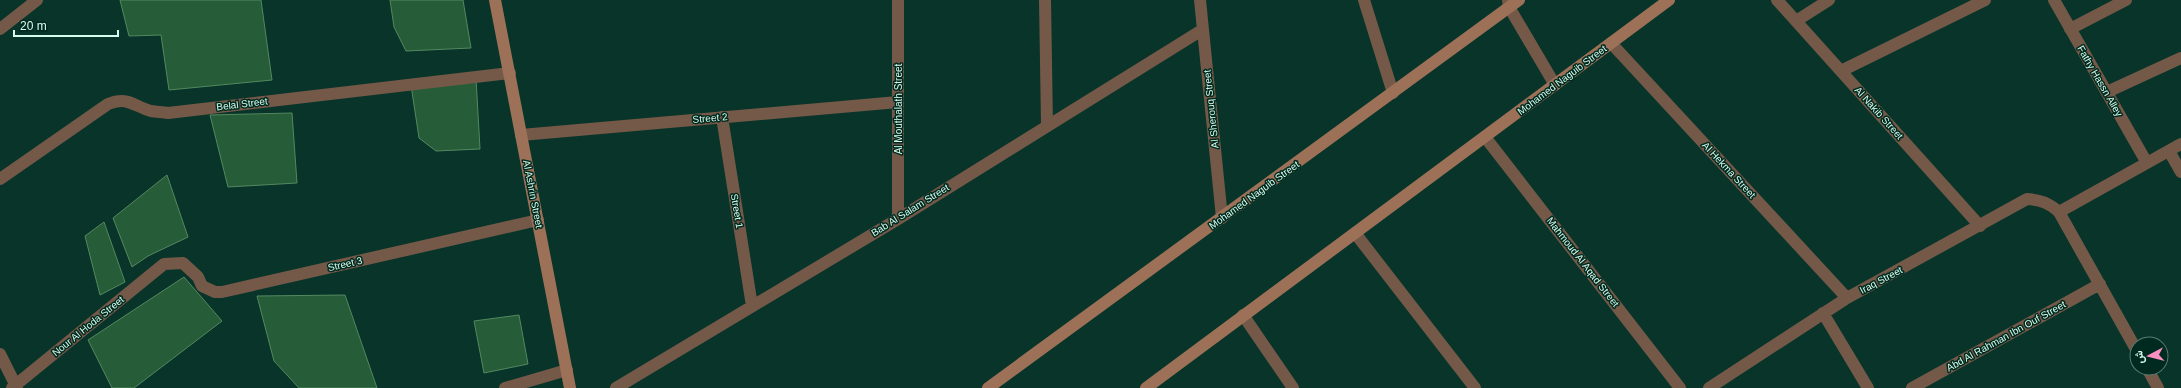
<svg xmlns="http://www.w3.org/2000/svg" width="2181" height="388" font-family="Arial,Vazirmatn,sans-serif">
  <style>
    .building { fill: #265c37; stroke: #538961 }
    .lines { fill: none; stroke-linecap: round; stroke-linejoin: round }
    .street { stroke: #745949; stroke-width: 12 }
    .secondary { stroke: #9c7158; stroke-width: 12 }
    .labels { text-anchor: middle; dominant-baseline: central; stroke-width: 3; stroke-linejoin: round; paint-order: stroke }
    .street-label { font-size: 10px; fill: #d7fcee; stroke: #002a1f }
  </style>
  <rect width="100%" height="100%" fill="#093429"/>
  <path class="building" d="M 120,0 L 261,0 L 272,80 L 169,90 L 161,35 L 129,36 Z
    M 390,0 L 463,0 L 471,48 L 406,51 L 394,27 Z
    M 476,78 L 480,149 L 436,151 L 419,138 L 411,85 Z
    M 292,113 L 297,183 L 228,187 L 210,115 Z
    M 167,175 L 188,237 L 148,256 L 132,267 L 113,218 Z
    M 104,222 L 125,282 L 100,295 L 85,236 Z
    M 184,277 L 222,321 L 134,388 L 112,388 L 88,340 Z
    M 345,295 L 377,388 L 299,388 L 274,361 L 257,296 Z
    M 519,315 L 528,364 L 484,373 L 474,321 Z"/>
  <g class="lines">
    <path class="street" d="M 1045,0 L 1047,125
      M 1200,0 L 1222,218
      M 1364,0 L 1393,93
      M 1508,0 L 1509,7 L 1555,85
      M 1777,0 L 1980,226
      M 2054,0 L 2147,163
      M 1796,21 L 1829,0
      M 0,29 L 37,0
      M 2070,29 L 2126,0
      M 1611,43 L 1847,298
      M 1841,71 L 1985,0
      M 2107,92 L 2181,58
      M 722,117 L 752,306
      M 521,135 L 898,102
      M 1485,137 L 1680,388
      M 2169,151 L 2181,172
      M 0,179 L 108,104 C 128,96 133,106 151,111 C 156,112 162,112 168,113 L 510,73
      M 2059,212 L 2181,144
      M 898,219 L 898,0
      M 1355,233 L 1475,388
      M 1823,313 L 1868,388
      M 1243,315 L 1293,388
      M 0,354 L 17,388
      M 2147,368 L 2158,388
      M 12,388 L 164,264 L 183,263 L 198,277 L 202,286 L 215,292 L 222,292 L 538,220
      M 505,388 L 567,370
      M 616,388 L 898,219 L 1202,30
      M 1709,388 L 1847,298 L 2027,199 C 2041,200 2049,203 2059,212 L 2137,351
      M 1912,388 L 2100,284"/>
    <path class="secondary" d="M 495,0 L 570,388
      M 988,388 L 1519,0
      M 1146,388 L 1669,0"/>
  </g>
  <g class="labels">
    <g class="street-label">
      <text transform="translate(1562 80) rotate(-37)">Mohamed Naguib Street</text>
      <text transform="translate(2100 81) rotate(60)">Fathy Hassn Alley</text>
      <text transform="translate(242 104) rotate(-7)">Belal Street</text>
      <text transform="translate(898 109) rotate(-90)">Al Mouthalath Street</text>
      <text transform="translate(1211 109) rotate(-96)">Al Sherouq Street</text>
      <text transform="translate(1879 113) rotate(48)">Al Nakib Street</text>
      <text transform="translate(710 118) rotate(-5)">Street 2</text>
      <text transform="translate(1729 170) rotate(47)">Al Hekma Street</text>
      <text transform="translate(533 194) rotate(79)">Al Ashrin Street</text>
      <text transform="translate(1254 195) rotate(-36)">Mohamed Naguib Street</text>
      <text transform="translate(910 210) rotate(-32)">Bab Al Salam Street</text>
      <text transform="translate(737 211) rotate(81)">Street 1</text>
      <text transform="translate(1583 262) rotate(52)">Mahmoud Al Aqad Street</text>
      <text transform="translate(345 264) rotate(-13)">Street 3</text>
      <text transform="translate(1881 280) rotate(-28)">Iraq Street</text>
      <text transform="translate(88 326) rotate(-39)">Nour Al Hoda Street</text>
      <text transform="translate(2006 336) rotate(-29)">Abd Al Rahman Ibn Ouf Street</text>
    </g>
  </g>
  <g transform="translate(2149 356) rotate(263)"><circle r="19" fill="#002a1f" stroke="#567e72"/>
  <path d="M0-3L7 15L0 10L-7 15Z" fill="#fc8fc2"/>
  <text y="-6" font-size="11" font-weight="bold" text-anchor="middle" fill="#d7fcee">ش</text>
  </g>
  <path d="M14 30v6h104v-6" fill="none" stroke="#d7fcee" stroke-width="2"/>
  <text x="20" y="30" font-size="12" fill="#d7fcee" stroke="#002a1f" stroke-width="3" paint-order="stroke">20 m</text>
</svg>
